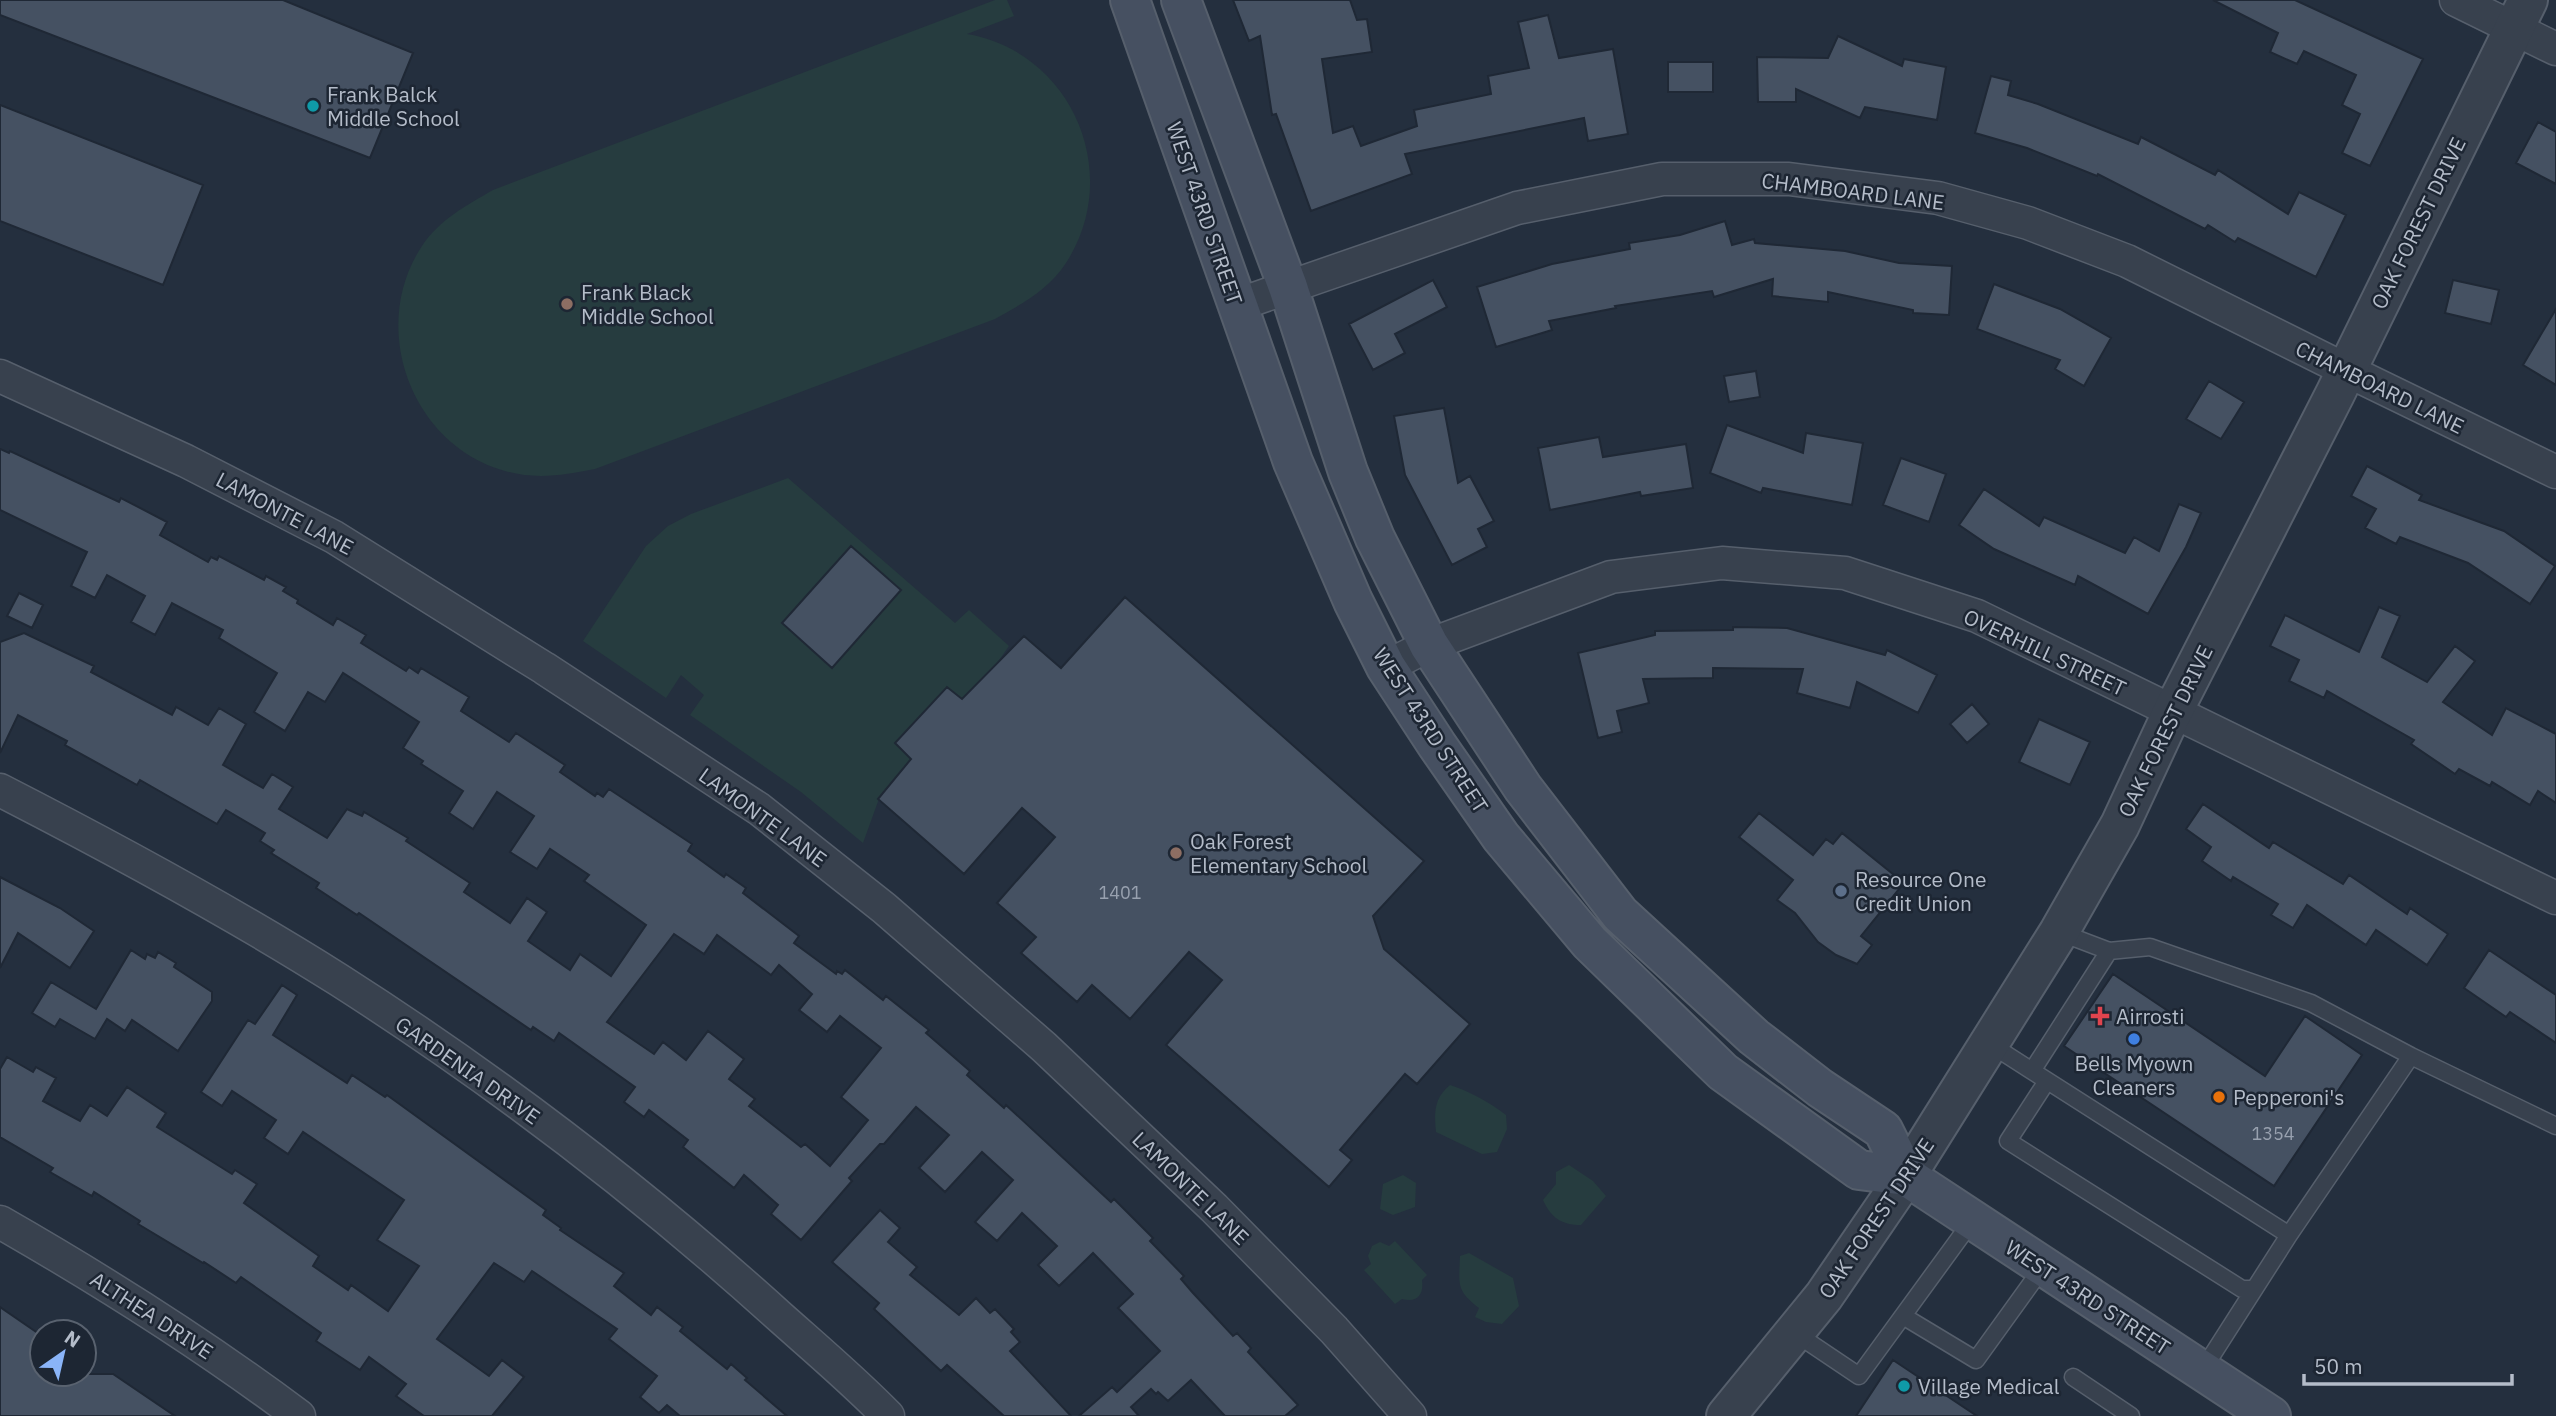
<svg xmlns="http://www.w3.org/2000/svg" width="2556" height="1416" font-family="'IBM Plex Sans',sans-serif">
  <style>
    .green { fill: #263c3f }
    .building { fill: #455162; stroke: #1f2835; stroke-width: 2; fill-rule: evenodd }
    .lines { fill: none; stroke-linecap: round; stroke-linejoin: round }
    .service-casing { stroke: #565f6c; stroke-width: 19 }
    .minor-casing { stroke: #565f6c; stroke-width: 35 }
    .tertiary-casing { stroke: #565f6c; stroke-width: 42 }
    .secondary-casing { stroke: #565f6c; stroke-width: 42 }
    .service { stroke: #38414e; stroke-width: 16 }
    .minor { stroke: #38414e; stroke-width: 32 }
    .tertiary { stroke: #38414e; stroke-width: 38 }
    .secondary { stroke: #465061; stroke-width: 38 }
    .culture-dot { fill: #0f9aa8; stroke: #1d2633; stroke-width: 2.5 }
    .education-dot { fill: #8d6e63; stroke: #1d2633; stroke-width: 2.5 }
    .service-dot { fill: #5c6f8a; stroke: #1d2633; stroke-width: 2.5 }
    .health-dot { fill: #e0444e; stroke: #1d2633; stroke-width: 2.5 }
    .shop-dot { fill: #3f7fe0; stroke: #1d2633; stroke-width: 2.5 }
    .food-dot { fill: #e8710a; stroke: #1d2633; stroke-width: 2.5 }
    .labels { text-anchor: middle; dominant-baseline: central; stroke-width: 5; stroke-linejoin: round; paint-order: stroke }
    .number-label { font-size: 18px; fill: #98a1af }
    .poi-label { font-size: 21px; fill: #b4bcc9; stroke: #1d2633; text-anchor: start }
    .street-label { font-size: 21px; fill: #b4bcc9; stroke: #1d2633 }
  </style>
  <rect width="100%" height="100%" fill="#242f3e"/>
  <path class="green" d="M 995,0 L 1007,0 L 1014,16 L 967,34 C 1072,52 1124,173 1066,263 C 1048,290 1022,304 995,319 L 595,469 C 565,475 536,480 505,471 C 411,445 368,327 422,246 C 439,220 467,205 493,190 Z
    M 788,478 L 955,623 L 969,610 L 1009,646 L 997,663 L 962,699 L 947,687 L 895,743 L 911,759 L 880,796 L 863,843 L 801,792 L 690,715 L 704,695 L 681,675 L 666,698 L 583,641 L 646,546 L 668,526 L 691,514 Z
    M 1450,1085 C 1471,1092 1489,1102 1506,1115 L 1507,1129 L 1497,1152 L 1482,1154 L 1436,1132 C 1434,1113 1434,1098 1450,1085 Z
    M 1569,1165 L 1593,1181 L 1606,1196 L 1581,1225 C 1562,1225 1551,1218 1543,1200 L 1556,1184 L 1556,1172 Z
    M 1403,1175 L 1416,1183 L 1415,1207 L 1393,1215 L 1380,1209 L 1383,1184 Z
    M 1395,1241 L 1427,1275 L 1422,1280 C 1424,1295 1417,1303 1402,1299 L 1395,1304 L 1364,1270 L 1371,1264 L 1368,1256 L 1372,1246 L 1380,1242 L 1389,1246 Z
    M 1469,1253 L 1513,1278 L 1519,1306 L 1502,1324 L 1486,1322 L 1475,1317 L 1479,1308 C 1456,1290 1459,1285 1460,1256 Z"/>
  <path class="building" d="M 0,0 L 283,0 L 413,53 L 370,158 L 0,15 Z
    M 1233,0 L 1350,0 L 1357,20 L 1367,19 L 1372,52 L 1322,59 L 1333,133 L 1353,126 L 1361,146 L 1417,126 L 1414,110 L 1491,94 L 1488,76 L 1529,68 L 1518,22 L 1548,15 L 1559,58 L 1613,49 L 1628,134 L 1588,141 L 1584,118 L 1405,154 L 1412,174 L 1311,211 L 1276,114 L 1272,115 L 1260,36 L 1249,41 Z
    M 2213,0 L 2295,0 L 2423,59 L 2370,166 L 2342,153 L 2360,114 L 2342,105 L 2356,75 L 2304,51 L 2297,64 L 2270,52 L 2278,33 Z
    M 1838,36 L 1902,66 L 1904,59 L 1946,67 L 1937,120 L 1865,107 L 1860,118 L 1796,89 L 1796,102 L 1758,102 L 1757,57 L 1828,58 Z
    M 1668,62 L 1713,62 L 1713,92 L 1668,92 Z
    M 1991,76 L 2011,81 L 2008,95 L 2038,104 L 2138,144 L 2141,137 L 2215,175 L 2218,170 L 2288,214 L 2299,192 L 2346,215 L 2316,277 L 2238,238 L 2235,242 L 2208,225 L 2205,229 L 2098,174 L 2097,176 L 2027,148 L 1975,133 Z
    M 0,105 L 203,185 L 163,285 L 0,221 Z
    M 2538,122 L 2556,132 L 2556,184 L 2516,163 Z
    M 1725,221 L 1732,245 L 1754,239 L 1755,243 L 1845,251 L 1899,263 L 1952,266 L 1949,315 L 1913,313 L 1913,310 L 1828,292 L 1828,302 L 1772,296 L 1773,279 L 1714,297 L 1712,291 L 1615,306 L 1616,308 L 1549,321 L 1552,330 L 1496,347 L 1477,287 L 1552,264 L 1630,249 L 1629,243 L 1680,235 Z
    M 1433,280 L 1447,307 L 1395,334 L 1405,353 L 1373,370 L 1349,324 Z
    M 2453,280 L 2499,290 L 2491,324 L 2445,313 Z
    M 1994,284 L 2060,309 L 2111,338 L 2084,386 L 2055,369 L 2060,360 L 1977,329 Z
    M 2556,309 L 2556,385 L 2523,365 Z
    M 1756,371 L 1760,397 L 1729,402 L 1724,376 Z
    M 2209,381 L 2244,402 L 2221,439 L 2186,419 Z
    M 1444,408 L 1458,483 L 1470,476 L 1494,521 L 1478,529 L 1487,547 L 1452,565 L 1405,475 L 1394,416 Z
    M 1727,425 L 1803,453 L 1806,433 L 1863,443 L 1852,505 L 1763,488 L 1761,493 L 1710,473 Z
    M 1599,437 L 1603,457 L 1686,444 L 1693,488 L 1641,496 L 1640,492 L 1550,510 L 1538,448 Z
    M 0,449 L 9,453 L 10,451 L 119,502 L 121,498 L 167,522 L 160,535 L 208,562 L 211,557 L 217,560 L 219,556 L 264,580 L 266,576 L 286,587 L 283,591 L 298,600 L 297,603 L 333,625 L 337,618 L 366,635 L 361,643 L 406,671 L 409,667 L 418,673 L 421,668 L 469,697 L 461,711 L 509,742 L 516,733 L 565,765 L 560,772 L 595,796 L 597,793 L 603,797 L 609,789 L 692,844 L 688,851 L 724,877 L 726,874 L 746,888 L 743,893 L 799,936 L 794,943 L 836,974 L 837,971 L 842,974 L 845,970 L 883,1000 L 886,996 L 929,1030 L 926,1033 L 970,1071 L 967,1075 L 1004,1108 L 1006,1105 L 1111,1202 L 1114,1199 L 1153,1238 L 1150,1241 L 1184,1276 L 1181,1279 L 1193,1293 L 1233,1336 L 1237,1333 L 1251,1348 L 1248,1352 L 1298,1405 L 1285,1416 L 1225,1416 L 1191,1380 L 1168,1401 L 1158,1392 L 1156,1394 L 1151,1389 L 1131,1407 L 1139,1416 L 1079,1416 L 1112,1387 L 1117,1392 L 1160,1351 L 1118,1308 L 1133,1294 L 1093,1253 L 1059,1286 L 1038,1265 L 1057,1246 L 1022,1213 L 997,1241 L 975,1222 L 1013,1180 L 982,1152 L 945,1192 L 919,1168 L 949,1135 L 916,1107 L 884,1144 L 880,1144 L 849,1178 L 852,1181 L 801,1240 L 771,1214 L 778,1205 L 744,1175 L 734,1188 L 683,1147 L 688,1140 L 649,1110 L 644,1117 L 624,1102 L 635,1087 L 559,1033 L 554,1041 L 533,1027 L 531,1030 L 359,913 L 357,915 L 316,888 L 319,883 L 271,853 L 274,850 L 260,841 L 265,833 L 226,810 L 217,824 L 140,780 L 137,785 L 65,745 L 67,741 L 18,715 L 0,753 L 0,642 L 24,633 L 94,666 L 91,672 L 172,715 L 176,707 L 208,725 L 219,708 L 246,724 L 223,765 L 263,788 L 272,774 L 293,787 L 279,809 L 327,838 L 347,809 L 362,816 L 364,812 L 408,838 L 406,841 L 470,883 L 464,892 L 510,923 L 527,898 L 547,912 L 528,941 L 570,970 L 580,954 L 611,976 L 646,925 L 584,881 L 589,875 L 550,849 L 537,869 L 510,852 L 534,816 L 497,792 L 473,829 L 449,813 L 463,791 L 421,764 L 423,761 L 403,748 L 419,722 L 343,673 L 325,702 L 308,692 L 285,731 L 254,712 L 277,673 L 219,638 L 223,630 L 172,603 L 155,635 L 131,622 L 145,596 L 107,575 L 95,598 L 71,586 L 87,552 L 0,510 ZM 674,934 L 704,954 L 717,935 L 771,975 L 779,965 L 812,994 L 799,1010 L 827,1032 L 840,1016 L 881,1048 L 841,1097 L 868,1120 L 830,1166 L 805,1144 L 801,1147 L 749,1106 L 755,1099 L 729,1079 L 744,1059 L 708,1031 L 686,1060 L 663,1042 L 654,1054 L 607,1022 Z
    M 1901,458 L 1946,474 L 1929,522 L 1883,505 Z
    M 2367,466 L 2422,495 L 2419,500 L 2504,531 L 2555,566 L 2530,604 L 2468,563 L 2400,537 L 2396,544 L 2365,528 L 2376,509 L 2351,496 Z
    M 1984,489 L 2039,526 L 2044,517 L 2125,553 L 2134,537 L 2159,551 L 2179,504 L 2201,513 L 2186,547 L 2148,614 L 2078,576 L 2075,585 L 1994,549 L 1959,525 Z
    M 851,546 L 901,590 L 832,668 L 782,623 Z
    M 19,593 L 43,605 L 32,628 L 7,616 Z
    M 1125,597 L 1424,861 L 1373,916 L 1384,949 L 1470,1024 L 1417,1084 L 1405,1074 L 1340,1150 L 1352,1160 L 1329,1187 L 1166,1045 L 1222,980 L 1189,952 L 1130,1019 L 1092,985 L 1077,1002 L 1021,953 L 1036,937 L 997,903 L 1055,837 L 1022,808 L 964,874 L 878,799 L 911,759 L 895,743 L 947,687 L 962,699 L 1024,636 L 1061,668 Z
    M 2379,607 L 2400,616 L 2382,657 L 2427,682 L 2455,646 L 2475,661 L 2443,702 L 2492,735 L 2506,708 L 2556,734 L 2556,803 L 2538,791 L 2530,805 L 2492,782 L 2490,786 L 2459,769 L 2455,774 L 2411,744 L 2414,740 L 2327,691 L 2324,698 L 2289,681 L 2299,660 L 2270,646 L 2285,615 L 2359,652 Z
    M 1733,627 L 1787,628 L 1885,655 L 1887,650 L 1937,675 L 1918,713 L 1857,682 L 1850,708 L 1797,693 L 1803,669 L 1713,668 L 1713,678 L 1643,679 L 1649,703 L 1617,711 L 1622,732 L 1598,738 L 1578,653 L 1655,635 L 1655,631 L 1733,630 Z
    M 1972,704 L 1989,724 L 1967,743 L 1950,724 Z
    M 2039,719 L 2090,742 L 2070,785 L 2019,762 Z
    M 2203,804 L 2269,848 L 2273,842 L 2343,884 L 2349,875 L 2407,914 L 2410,908 L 2448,934 L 2427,965 L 2376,930 L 2366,945 L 2307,905 L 2293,928 L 2271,915 L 2278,904 L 2233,877 L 2231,881 L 2202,861 L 2211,847 L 2186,829 Z
    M 1759,813 L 1813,855 L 1826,839 L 1833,844 L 1842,833 L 1904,883 L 1861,936 L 1872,945 L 1857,964 L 1836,955 L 1818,942 L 1795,913 L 1777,900 L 1793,880 L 1739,837 Z
    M 0,877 L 60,908 L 94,931 L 70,968 L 18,933 L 0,968 Z
    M 131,950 L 145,959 L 147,954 L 155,958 L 158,952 L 176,963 L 174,967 L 212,992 L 212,1001 L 178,1051 L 132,1020 L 125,1031 L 107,1019 L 95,1039 L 60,1019 L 55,1027 L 32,1013 L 51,982 L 96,1009 Z
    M 2489,950 L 2556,995 L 2556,1043 L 2510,1012 L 2506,1017 L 2464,988 Z
    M 2113,974 L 2265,1076 L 2305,1016 L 2362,1055 L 2274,1186 L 2064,1046 Z
    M 282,985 L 297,995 L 273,1035 L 347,1083 L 352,1075 L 385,1097 L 387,1095 L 546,1210 L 543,1215 L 561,1228 L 560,1230 L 624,1273 L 614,1286 L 651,1315 L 657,1307 L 683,1327 L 680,1331 L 727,1369 L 731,1364 L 747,1378 L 745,1380 L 787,1416 L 680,1416 L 667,1405 L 659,1413 L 640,1397 L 657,1376 L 609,1339 L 617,1329 L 532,1271 L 524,1282 L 494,1263 L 437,1339 L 489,1376 L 502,1360 L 524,1377 L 492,1416 L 424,1416 L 396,1396 L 406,1384 L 369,1357 L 360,1370 L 316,1341 L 321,1333 L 241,1277 L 236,1283 L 204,1262 L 203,1263 L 138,1224 L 140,1221 L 94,1192 L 92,1196 L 50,1172 L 53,1168 L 0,1137 L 0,1069 L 7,1057 L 33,1072 L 36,1067 L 56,1078 L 43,1101 L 80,1121 L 90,1105 L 107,1116 L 127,1087 L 166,1113 L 157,1127 L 232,1174 L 235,1170 L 257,1184 L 244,1203 L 319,1256 L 313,1266 L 348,1290 L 351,1285 L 388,1311 L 419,1266 L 377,1240 L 404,1200 L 303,1132 L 288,1154 L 264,1138 L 276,1120 L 232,1091 L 222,1106 L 201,1092 L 248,1020 L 255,1024 Z
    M 880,1210 L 900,1228 L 888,1242 L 917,1267 L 910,1275 L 959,1315 L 976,1298 L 990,1313 L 995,1309 L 1014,1329 L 1011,1332 L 1020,1342 L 1010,1351 L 1071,1416 L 1004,1416 L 947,1365 L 941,1371 L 874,1309 L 879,1303 L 832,1262 Z
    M 0,1307 L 42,1336 L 42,1374 L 113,1374 L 175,1416 L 0,1416 Z
    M 1893,1360 L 1977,1416 L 1856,1416 Z"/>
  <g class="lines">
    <defs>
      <path id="service" d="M 2059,932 L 2109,951 L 2150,947 L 2311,1003 L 2411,1056 L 2556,1126
        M 2109,951 L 2032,1071 L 2289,1235
        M 1990,1044 L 2032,1071
        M 2047,1081 L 2008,1141 L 2242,1289 L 2254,1289
        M 1903,1316 L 1976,1360 L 2043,1267
        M 1795,1333 L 1859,1376 L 1972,1221
        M 2202,1371 L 2289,1235 L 2411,1056
        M 2073,1377 L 2131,1416"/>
      <path id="minor" d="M 2456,0 L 2556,49
        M 1237,305 L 1517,208 L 1662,179 L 1789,179 L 1938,198 L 2028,223 L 2127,261 L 2346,370 L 2556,472
        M 0,376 L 186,461 L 334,537 L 544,668 L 759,809 L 884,908 L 1044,1047 L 1214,1208 L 1334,1330 L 1410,1416
        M 1386,667 L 1429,645 L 1611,577 L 1722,563 L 1845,573 L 1977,616 L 2556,898
        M 0,790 C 115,849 230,911 339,980 C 494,1079 643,1193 779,1316 C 816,1349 854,1381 888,1416
        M 0,1222 C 103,1281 204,1345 299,1416"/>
      <path id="tertiary" d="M 1726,1416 L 1824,1296 L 1906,1176 L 2059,932 L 2120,825 L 2172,713 L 2335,394 L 2528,0"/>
      <path id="secondary" d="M 1130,0 L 1293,462 L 1353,601 L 1386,667 L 1437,745 L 1501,837 L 1590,943 L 1723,1072 L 1859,1170 L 1906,1176 L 2271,1416
        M 1181,0 L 1288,287 L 1348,472 L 1375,538 L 1429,645 L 1523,788 L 1620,914 L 1754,1037 L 1820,1088 L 1883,1130 L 1906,1176"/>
    </defs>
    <use href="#service" class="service-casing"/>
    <use href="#minor" class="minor-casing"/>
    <use href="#tertiary" class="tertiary-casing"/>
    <use href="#secondary" class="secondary-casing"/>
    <use href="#service" class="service"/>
    <use href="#minor" class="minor"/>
    <use href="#tertiary" class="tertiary"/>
    <use href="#secondary" class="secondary"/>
  </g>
  <g class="culture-dot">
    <circle cx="313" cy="106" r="7"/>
    <circle cx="1904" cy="1386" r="7"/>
  </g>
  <g class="education-dot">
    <circle cx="567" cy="304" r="7"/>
    <circle cx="1176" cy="853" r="7"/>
  </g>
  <circle class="service-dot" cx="1841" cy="891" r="7"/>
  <path class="health-dot" d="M2096.5 1005.5h7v7h7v7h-7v7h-7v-7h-7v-7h7z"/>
  <circle class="shop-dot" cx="2134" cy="1039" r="7"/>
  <circle class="food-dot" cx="2219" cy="1097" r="7"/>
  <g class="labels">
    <g class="number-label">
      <text x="1120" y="892">1401</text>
      <text x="2273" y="1133">1354</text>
    </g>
    <g class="poi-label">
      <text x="327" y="94">Frank Balck<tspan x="327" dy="24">Middle School</tspan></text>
      <text x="581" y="292">Frank Black<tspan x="581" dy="24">Middle School</tspan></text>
      <text x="1190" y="841">Oak Forest<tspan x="1190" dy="24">Elementary School</tspan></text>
      <text x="1855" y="879">Resource One<tspan x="1855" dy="24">Credit Union</tspan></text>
      <text x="2116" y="1016">Airrosti</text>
      <text x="2134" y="1063" text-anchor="middle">Bells Myown<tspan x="2134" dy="24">Cleaners</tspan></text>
      <text x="2233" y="1097">Pepperoni's</text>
      <text x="1918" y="1386">Village Medical</text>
    </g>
    <g class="street-label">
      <text transform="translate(1853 191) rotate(7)">CHAMBOARD LANE</text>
      <text transform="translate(1205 213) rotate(71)">WEST 43RD STREET</text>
      <text transform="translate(2418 223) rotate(-64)">OAK FOREST DRIVE</text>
      <text transform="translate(2380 387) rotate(26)">CHAMBOARD LANE</text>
      <text transform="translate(285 513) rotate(28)">LAMONTE LANE</text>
      <text transform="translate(2045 652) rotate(25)">OVERHILL STREET</text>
      <text transform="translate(1431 730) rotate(57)">WEST 43RD STREET</text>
      <text transform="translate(2165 731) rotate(-64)">OAK FOREST DRIVE</text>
      <text transform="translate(763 817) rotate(36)">LAMONTE LANE</text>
      <text transform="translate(468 1070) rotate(35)">GARDENIA DRIVE</text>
      <text transform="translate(1191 1188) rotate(44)">LAMONTE LANE</text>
      <text transform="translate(1876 1218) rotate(-56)">OAK FOREST DRIVE</text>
      <text transform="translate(2088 1297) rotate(33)">WEST 43RD STREET</text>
      <text transform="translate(152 1315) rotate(33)">ALTHEA DRIVE</text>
    </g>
  </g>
  <g transform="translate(63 1353) rotate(34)"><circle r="33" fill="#1d2633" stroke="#59626f" stroke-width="2"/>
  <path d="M0-5L12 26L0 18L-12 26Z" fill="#8ab4f8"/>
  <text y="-10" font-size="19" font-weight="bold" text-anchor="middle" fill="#b4bcc9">N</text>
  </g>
  <path d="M2304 1374v10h208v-10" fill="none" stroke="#b4bcc9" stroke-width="3.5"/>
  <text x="2314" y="1374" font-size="21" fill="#b4bcc9" stroke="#1d2633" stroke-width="5" paint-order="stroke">50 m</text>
</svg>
